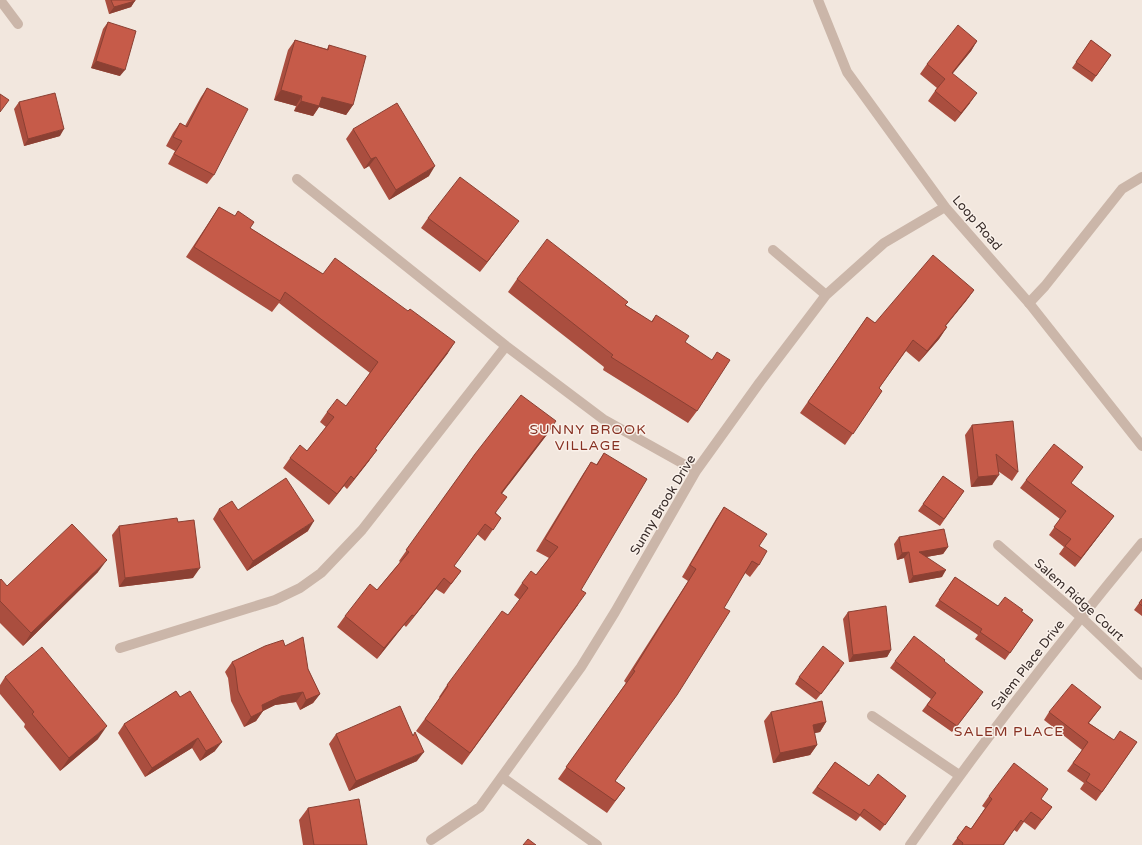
<svg xmlns="http://www.w3.org/2000/svg" width="1142" height="845" font-family="'Varela Round',sans-serif">
  <style>
    .lines { fill: none; stroke-linecap: round; stroke-linejoin: round }
    .service { stroke: #cbb6a9; stroke-width: 10 }
    .minor { stroke: #cbb6a9; stroke-width: 10 }
    .wall { fill: #aa4e3f }
    .shaded-wall { fill: #8b4033 }
    .building { fill: #c65b49; stroke: #8b4033 }
    .labels { text-anchor: middle; dominant-baseline: central; stroke-width: 3; stroke-linejoin: round; paint-order: stroke }
    .street-label { font-size: 13px; fill: #382c29; stroke: #faf1ea }
    .neighbourhood-label { font-size: 14px; letter-spacing: 1px; fill: #873122; stroke: #faf1ea }
  </style>
  <rect width="100%" height="100%" fill="#f2e7de"/>
  <g class="lines">
    <path class="service" d="M 1029,303 L 1045,286 L 1122,189 L 1142,177"/>
    <path class="minor" d="M 0,0 L 18,24
      M 818,0 L 847,72 L 945,207 L 1029,303 L 1142,446
      M 297,179 L 506,346 L 603,419 L 696,471
      M 773,250 L 826,295
      M 998,545 L 1081,617 L 1142,675
      M 120,648 L 275,600 L 300,588 L 321,573 L 362,530 L 506,346
      M 872,716 L 959,775
      M 502,777 L 597,845
      M 431,840 L 480,807 L 581,667 L 615,612 L 696,471 L 760,382 L 826,295 L 884,243 L 945,207
      M 910,845 C 983,741 1061,641 1142,543"/>
  </g>
  <path class="wall" d="M 105,0 L 135,0 L 131,7 L 109,14 Z
    M 108,22 L 120,76 L 91,68 L 103,29 Z
    M 295,40 L 327,49 L 329,45 L 353,105 L 346,115 L 319,107 L 313,116 L 294,111 L 296,106 L 274,100 L 288,50 Z
    M 1091,40 L 1111,55 L 1092,82 L 1072,68 Z
    M 977,41 L 971,51 L 952,74 L 970,103 L 955,122 L 928,101 L 937,88 L 920,74 L 927,64 Z
    M 207,88 L 214,175 L 207,184 L 168,164 L 175,151 L 166,146 L 173,133 L 180,123 L 185,126 L 201,97 Z
    M 19,102 L 60,136 L 24,146 L 14,109 Z
    M 353,129 L 429,176 L 389,200 L 369,166 L 364,169 L 346,139 Z
    M 219,207 L 250,228 L 448,353 L 375,449 L 369,461 L 347,489 L 344,486 L 329,505 L 283,468 L 290,458 L 307,451 L 326,427 L 320,422 L 327,412 L 346,406 L 370,373 L 279,303 L 272,312 L 186,257 Z
    M 428,218 L 512,230 L 480,272 L 421,228 Z
    M 517,279 L 626,305 L 651,322 L 656,315 L 685,342 L 697,411 L 688,423 L 603,370 L 604,367 L 508,292 Z
    M 974,290 L 966,301 L 945,326 L 947,327 L 939,339 L 919,362 L 906,351 L 879,388 L 882,391 L 845,445 L 800,413 L 867,317 L 875,323 Z
    M 972,425 L 1018,472 L 1012,481 L 998,471 L 992,485 L 971,487 L 965,435 Z
    M 549,432 L 502,493 L 496,513 L 501,518 L 485,541 L 477,534 L 454,566 L 461,571 L 444,594 L 436,589 L 406,627 L 404,625 L 377,659 L 337,627 L 345,616 L 377,590 L 400,562 L 399,561 L 475,454 Z
    M 604,453 L 578,605 L 462,765 L 416,731 L 440,698 L 439,697 L 447,685 L 508,615 L 520,600 L 514,595 L 522,583 L 536,575 L 549,558 L 536,551 L 583,474 L 591,462 L 596,465 Z
    M 1083,467 L 1071,483 L 1114,516 L 1075,567 L 1059,554 L 1064,547 L 1049,535 L 1060,519 L 1020,488 L 1026,480 Z
    M 943,476 L 964,491 L 940,526 L 918,511 Z
    M 724,507 L 759,546 L 759,565 L 750,577 L 745,573 L 615,781 L 625,788 L 607,813 L 558,779 L 626,683 L 624,681 L 688,581 L 682,577 L 716,519 Z
    M 219,509 L 238,510 L 308,531 L 247,571 L 213,519 Z
    M 178,522 L 193,578 L 119,587 L 112,535 L 119,526 Z
    M 899,537 L 948,547 L 943,554 L 926,557 L 942,577 L 909,583 L 904,558 L 897,560 L 894,544 Z
    M 98,572 L 23,646 L 0,623 L 0,580 L 7,586 Z
    M 955,577 L 998,606 L 1021,611 L 1033,620 L 1005,660 L 975,639 L 978,635 L 935,606 Z
    M 1142,599 L 1142,616 L 1134,610 Z
    M 848,612 L 891,650 L 887,657 L 849,662 L 843,619 Z
    M 285,646 L 308,669 L 320,694 L 313,703 L 300,710 L 296,702 L 275,705 L 263,711 L 256,721 L 244,727 L 231,701 L 228,678 L 225,672 L 232,662 Z
    M 895,661 L 979,698 L 952,732 L 922,711 L 931,699 L 890,668 Z
    M 840,670 L 816,700 L 795,684 L 799,677 Z
    M 5,677 L 98,739 L 60,771 L 24,727 L 25,724 L 0,694 L 0,685 Z
    M 176,691 L 215,751 L 200,761 L 192,748 L 145,777 L 118,733 L 124,724 Z
    M 1101,707 L 1089,723 L 1114,740 L 1137,742 L 1096,801 L 1080,789 L 1084,783 L 1067,771 L 1082,750 L 1044,720 L 1049,712 Z
    M 771,712 L 826,722 L 820,732 L 814,733 L 817,745 L 810,755 L 773,763 L 764,721 Z
    M 336,734 L 417,761 L 349,791 L 329,744 Z
    M 835,762 L 869,786 L 902,802 L 880,831 L 860,816 L 856,821 L 812,793 Z
    M 989,796 L 1041,799 L 1052,807 L 1035,830 L 1024,822 L 1017,832 L 1014,830 L 1004,845 L 952,845 L 966,826 L 971,829 L 985,808 L 982,806 Z
    M 308,808 L 367,845 L 303,845 L 299,820 Z"/>
  <path class="shaded-wall" d="M 135,1 L 131,7 L 109,14 L 114,7 Z
    M 977,41 L 971,51 L 945,83 L 952,73 Z
    M 96,61 L 125,70 L 120,76 L 91,68 Z
    M 281,90 L 302,96 L 296,106 L 274,100 Z
    M 977,93 L 970,103 L 955,122 L 961,113 Z
    M 322,97 L 353,105 L 346,115 L 319,107 L 313,116 L 294,111 L 301,101 Z
    M 64,129 L 60,136 L 24,146 L 28,139 Z
    M 376,157 L 369,166 L 364,169 L 371,159 Z
    M 435,166 L 429,176 L 389,200 L 396,190 Z
    M 519,221 L 512,230 L 480,272 L 487,262 Z
    M 974,290 L 966,301 L 937,337 L 945,326 Z
    M 947,327 L 939,339 L 919,362 L 927,351 Z
    M 455,342 L 448,353 L 367,459 L 375,449 Z
    M 556,421 L 549,432 L 494,504 L 501,493 Z
    M 377,450 L 369,461 L 347,489 L 354,479 Z
    M 999,475 L 992,485 L 971,487 L 978,477 Z
    M 351,476 L 344,486 L 329,505 L 337,494 Z
    M 1114,516 L 1108,524 L 1075,567 L 1081,558 Z
    M 314,521 L 308,531 L 247,571 L 253,561 Z
    M 948,547 L 943,554 L 915,559 L 919,552 Z
    M 909,552 L 904,558 L 897,560 L 902,553 Z
    M 107,560 L 98,572 L 23,646 L 31,633 Z
    M 200,568 L 193,578 L 119,587 L 125,578 Z
    M 946,570 L 942,577 L 909,583 L 913,576 Z
    M 444,578 L 436,589 L 406,627 L 414,616 Z
    M 412,615 L 404,625 L 377,659 L 384,648 Z
    M 891,650 L 887,657 L 849,662 L 853,655 Z
    M 303,692 L 296,702 L 275,705 L 255,715 L 262,705 L 281,696 Z
    M 320,694 L 313,703 L 300,710 L 306,700 Z
    M 263,711 L 256,721 L 244,727 L 251,717 Z
    M 826,722 L 820,732 L 806,735 L 813,725 Z
    M 107,726 L 98,739 L 60,771 L 69,758 Z
    M 198,738 L 192,748 L 145,777 L 152,768 Z
    M 222,742 L 215,751 L 200,761 L 206,751 Z
    M 817,745 L 810,755 L 773,763 L 780,753 Z
    M 424,752 L 417,761 L 349,791 L 356,781 Z"/>
  <path class="building" d="M 111,0 L 135,0 L 135,1 L 114,7 Z
    M 108,22 L 136,31 L 125,70 L 96,61 Z
    M 958,25 L 977,41 L 952,73 L 977,93 L 961,113 L 935,91 L 945,79 L 927,64 Z
    M 295,40 L 328,50 L 329,45 L 366,56 L 353,105 L 322,97 L 319,106 L 301,101 L 302,96 L 281,90 Z
    M 1091,40 L 1111,55 L 1096,76 L 1076,62 Z
    M 207,88 L 248,109 L 214,175 L 174,154 L 182,141 L 173,137 L 180,123 L 187,127 Z
    M 55,93 L 64,129 L 28,139 L 19,102 Z
    M 0,94 L 9,100 L 0,112 Z
    M 397,103 L 435,166 L 396,190 L 376,157 L 371,159 L 353,129 Z
    M 460,177 L 519,221 L 487,262 L 428,218 Z
    M 219,207 L 235,216 L 238,211 L 254,222 L 250,228 L 323,274 L 335,258 L 408,311 L 410,309 L 455,342 L 375,449 L 377,450 L 354,479 L 351,476 L 337,494 L 290,458 L 300,445 L 307,451 L 334,417 L 327,412 L 337,399 L 346,406 L 378,362 L 285,292 L 280,301 L 194,247 Z
    M 547,239 L 628,302 L 625,305 L 652,322 L 656,315 L 689,336 L 685,342 L 712,360 L 717,352 L 730,360 L 697,411 L 611,357 L 613,355 L 517,279 Z
    M 933,255 L 974,290 L 945,326 L 947,327 L 927,351 L 913,340 L 879,388 L 882,391 L 853,434 L 808,402 L 867,317 L 875,323 Z
    M 521,395 L 556,421 L 501,493 L 507,497 L 495,513 L 501,518 L 493,530 L 485,524 L 454,566 L 461,571 L 451,584 L 444,578 L 414,616 L 412,615 L 384,648 L 345,616 L 370,584 L 377,590 L 409,552 L 406,550 L 475,454 Z
    M 1013,421 L 1018,472 L 996,454 L 999,475 L 978,477 L 972,425 Z
    M 1054,444 L 1083,467 L 1071,483 L 1114,516 L 1081,558 L 1065,546 L 1071,539 L 1054,527 L 1066,511 L 1026,480 Z
    M 604,453 L 647,479 L 581,590 L 586,593 L 470,753 L 425,719 L 448,686 L 447,685 L 502,611 L 508,615 L 528,588 L 522,583 L 531,571 L 536,575 L 558,547 L 545,539 L 591,462 L 597,465 Z
    M 943,476 L 964,491 L 944,519 L 923,504 Z
    M 286,478 L 314,521 L 253,561 L 219,509 L 232,501 L 238,510 Z
    M 724,507 L 767,534 L 759,546 L 767,551 L 759,565 L 752,561 L 724,608 L 730,611 L 677,695 L 615,781 L 625,788 L 615,801 L 566,767 L 635,671 L 633,670 L 696,569 L 690,565 Z
    M 177,518 L 178,522 L 194,520 L 200,568 L 125,578 L 119,526 Z
    M 72,524 L 107,560 L 31,633 L 0,601 L 0,580 L 1,579 L 7,586 Z
    M 944,529 L 948,547 L 919,552 L 946,570 L 913,576 L 909,552 L 902,553 L 899,537 Z
    M 955,577 L 998,606 L 1005,597 L 1023,610 L 1021,611 L 1033,620 L 1010,653 L 980,632 L 982,629 L 939,600 Z
    M 1142,599 L 1142,606 L 1139,603 Z
    M 886,606 L 891,650 L 853,655 L 848,612 Z
    M 914,636 L 945,660 L 944,661 L 983,692 L 957,726 L 927,705 L 936,693 L 895,661 Z
    M 303,637 L 308,669 L 320,694 L 306,700 L 303,692 L 281,696 L 262,705 L 263,711 L 251,717 L 238,691 L 235,668 L 232,662 L 265,646 L 283,640 L 285,646 Z
    M 823,646 L 844,663 L 821,694 L 799,677 Z
    M 42,647 L 107,726 L 69,758 L 32,714 L 34,712 L 5,677 Z
    M 1072,684 L 1101,707 L 1088,723 L 1114,740 L 1120,731 L 1137,742 L 1102,792 L 1086,781 L 1090,774 L 1073,763 L 1088,742 L 1049,712 Z
    M 176,691 L 180,697 L 190,691 L 222,742 L 206,751 L 198,738 L 152,768 L 124,724 Z
    M 822,701 L 826,722 L 813,725 L 817,745 L 780,753 L 771,712 Z
    M 400,706 L 413,736 L 415,732 L 424,752 L 356,781 L 336,734 Z
    M 835,762 L 869,786 L 878,774 L 906,796 L 885,825 L 864,809 L 860,815 L 817,787 Z
    M 1014,763 L 1048,789 L 1041,799 L 1052,807 L 1042,820 L 1031,812 L 1023,822 L 1021,820 L 1003,845 L 962,845 L 963,843 L 957,838 L 966,826 L 971,829 L 992,799 L 989,796 Z
    M 359,799 L 367,845 L 314,845 L 308,808 Z
    M 528,839 L 536,845 L 523,845 Z"/>
  <g class="labels">
    <g class="street-label">
      <text transform="translate(977 223) rotate(49)">Loop Road</text>
      <text transform="translate(663 505) rotate(-59)">Sunny Brook Drive</text>
      <text transform="translate(1079 600) rotate(42)">Salem Ridge Court</text>
      <text transform="translate(1028 665) rotate(-52)">Salem Place Drive</text>
    </g>
    <g class="neighbourhood-label">
      <text x="588" y="429">SUNNY BROOK<tspan x="588" dy="16">VILLAGE</tspan></text>
      <text x="1009" y="731">SALEM PLACE</text>
    </g>
  </g>
</svg>
